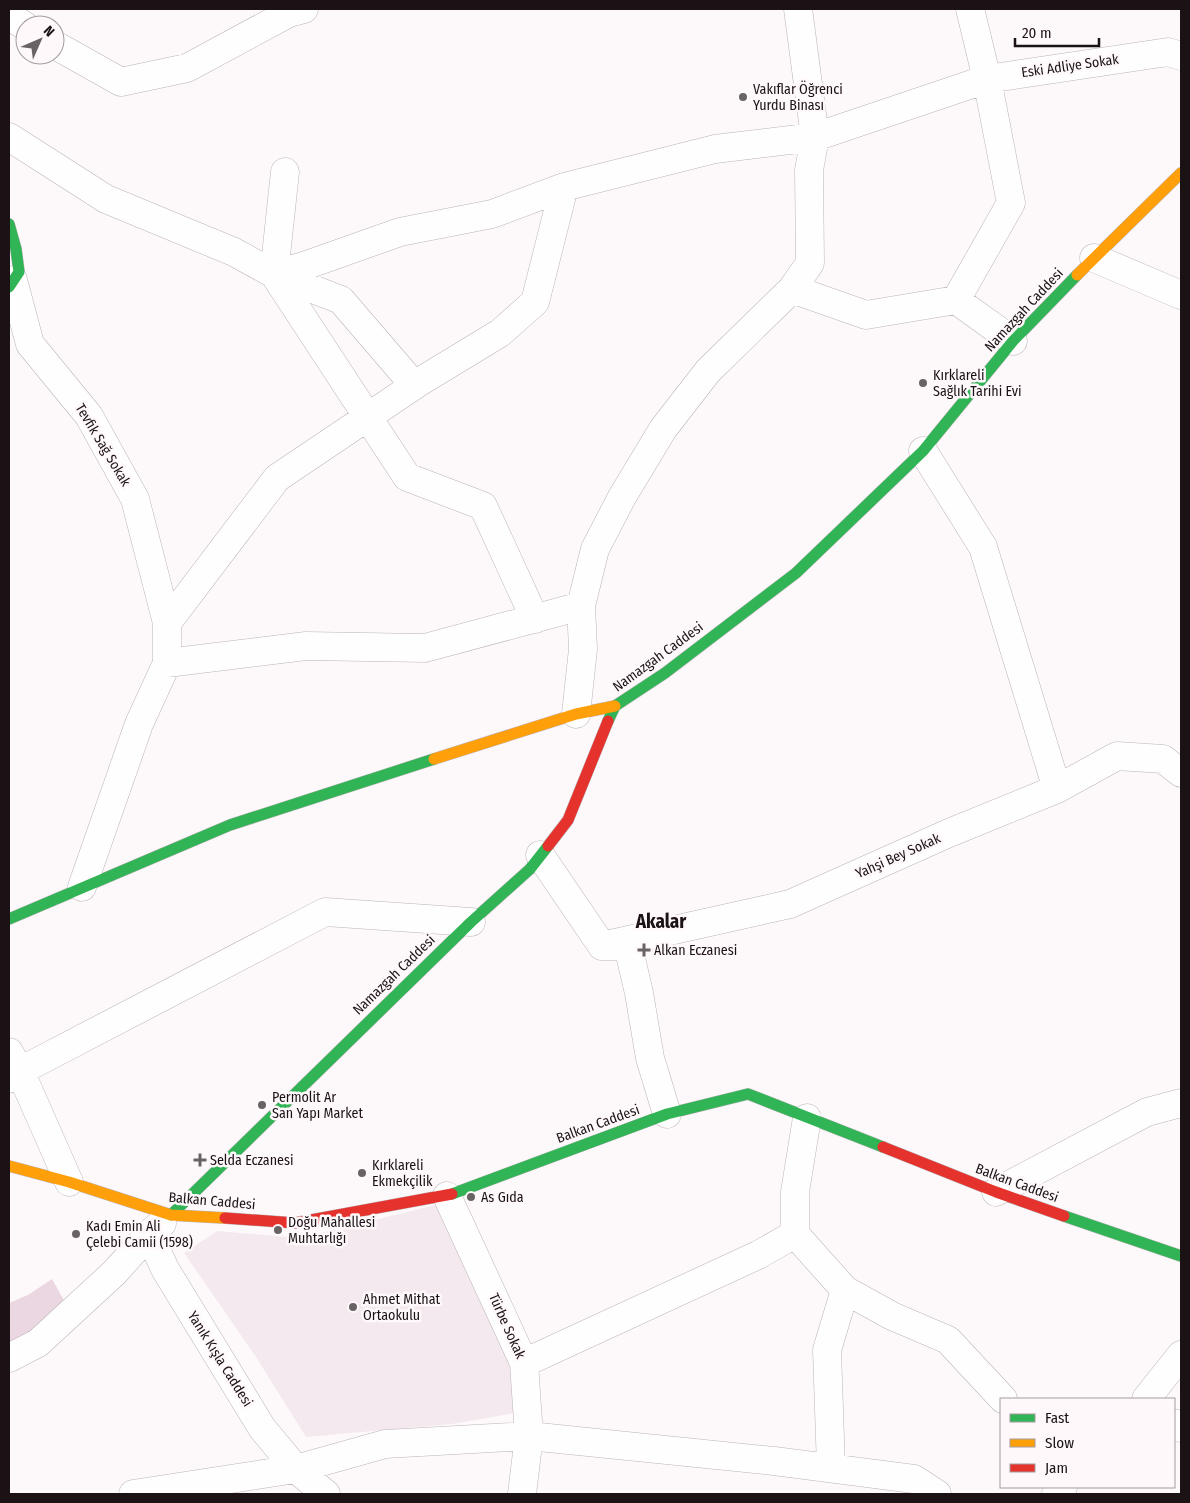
<svg xmlns="http://www.w3.org/2000/svg" width="1190" height="1503" font-family="'Fira Sans Condensed',sans-serif">
  <style>
    .built { fill: #f4e9ee }
    .green { fill: #ebd7e1 }
    .lines { fill: none; stroke-linecap: round; stroke-linejoin: round }
    .street-casing { stroke: #bbb4b7; stroke-width: 29 }
    .fast-casing { stroke: #bbb4b7; stroke-width: 12 }
    .slow-casing { stroke: #bbb4b7; stroke-width: 12 }
    .jam-casing { stroke: #bbb4b7; stroke-width: 12 }
    .street { stroke: #fffefe; stroke-width: 28 }
    .fast { stroke: #30b455; stroke-width: 11 }
    .slow { stroke: #ff9f0a; stroke-width: 11 }
    .jam { stroke: #e5322d; stroke-width: 11 }
    .poi-dot { fill: #6a6366; stroke: #fef8fa; stroke-width: 2 }
    .labels { text-anchor: middle; dominant-baseline: central; stroke-width: 5; stroke-linejoin: round; paint-order: stroke }
    .street-label { font-size: 14px; fill: #1b1216; stroke: #fef8fa }
    .poi-label { font-size: 14px; fill: #1b1216; stroke: #fef8fa; text-anchor: start }
    .district-label { font-size: 19px; font-weight: bold; fill: #1b1216; stroke: #fef8fa }
  </style>
  <rect width="100%" height="100%" fill="#fdf9fb"/>
  <path class="built" d="M 440,1204 L 515,1378 L 521,1412 L 452,1424 L 306,1437 L 256,1357 L 184,1253 L 217,1231 L 300,1238 Z"/>
  <path class="green" d="M 52,1279 L 66,1304 L 22,1341 L 9,1346 L 9,1303 L 28,1295 Z"/>
  <g class="lines">
    <defs>
      <path id="street" d="M 9,16 L 25,26
        M 55,45 L 121,82 L 187,68 L 289,13 L 304,9
        M 9,137 L 106,199 L 234,252 L 274,274 L 341,300 L 414,385
        M 285,172 L 274,274 L 407,477 L 483,506 L 535,619
        M 1094,258 L 1181,295
        M 274,274 L 304,266 L 400,232 L 492,214 L 564,187 L 715,149 L 815,137 L 987,79 L 1168,52 L 1181,56
        M 13,280 L 30,344 L 89,416 L 135,499 L 167,623 L 167,663 L 139,724 L 82,887
        M 792,289 L 866,315 L 956,300 L 1013,341
        M 956,300 L 1011,203 L 987,79 L 970,9
        M 923,451 L 983,547 L 1057,789
        M 167,623 L 277,478 L 421,381 L 500,333 L 535,302 L 564,187
        M 167,663 L 306,646 L 425,648 L 581,606
        M 576,714 L 583,649 L 581,606 L 595,549 L 622,497 L 663,429 L 708,371 L 792,289 L 810,263 L 809,170 L 815,137 L 798,9
        M 540,855 L 602,946 L 628,946 L 639,993 L 650,1058 L 667,1114
        M 602,946 L 790,904 L 949,833 L 1057,789 L 1117,756 L 1163,759 L 1181,773
        M 9,1052 L 20,1071 L 69,1182
        M 9,1079 L 20,1071 L 325,912 L 471,922
        M 807,1118 L 795,1192 L 795,1234 L 845,1290 L 827,1350 L 831,1468
        M 996,1192 L 1147,1112 L 1181,1103
        M 447,1196 L 524,1363 L 529,1436 L 522,1494
        M 149,1234 L 165,1269 L 262,1428 L 296,1469 L 326,1494
        M 845,1290 L 892,1316 L 948,1340 L 1003,1399
        M 9,1358 L 38,1343 L 114,1273 L 149,1234 L 162,1223
        M 524,1363 L 758,1255 L 795,1234
        M 1146,1399 L 1181,1355
        M 1174,1423 L 1181,1428
        M 133,1494 L 296,1469 L 385,1444 L 529,1436 L 774,1461 L 914,1479 L 937,1494
        M 1056,1494 L 1063,1487"/>
      <path id="fast" d="M 9,224 L 16,249 L 19,272 L 9,287
        M 608,721 L 615,706 L 665,673 L 796,573 L 923,451 L 1013,341 L 1077,275
        M 9,919 L 230,825 L 434,759
        M 452,1194 L 667,1114 L 748,1094 L 883,1147
        M 171,1215 L 471,922 L 530,869 L 548,846
        M 1064,1216 L 1181,1256"/>
      <path id="slow" d="M 1077,275 L 1181,173
        M 434,759 L 576,714 L 615,706
        M 9,1166 L 69,1182 L 171,1215 L 225,1218"/>
      <path id="jam" d="M 548,846 L 568,820 L 608,721
        M 883,1147 L 996,1192 L 1064,1216
        M 225,1218 L 295,1223 L 452,1194"/>
    </defs>
    <use href="#street" class="street-casing"/>
    <use href="#fast" class="fast-casing"/>
    <use href="#slow" class="slow-casing"/>
    <use href="#jam" class="jam-casing"/>
    <use href="#street" class="street"/>
    <use href="#fast" class="fast"/>
    <use href="#slow" class="slow"/>
    <use href="#jam" class="jam"/>
  </g>
  <g class="poi-dot">
    <circle cx="743" cy="97" r="5"/>
    <circle cx="923" cy="383" r="5"/>
    <path d="M641.5 942.5h5v5h5v5h-5v5h-5v-5h-5v-5h5z"/>
    <circle cx="262" cy="1105" r="5"/>
    <path d="M197.5 1152.5h5v5h5v5h-5v5h-5v-5h-5v-5h5z"/>
    <circle cx="362" cy="1173" r="5"/>
    <circle cx="471" cy="1197" r="5"/>
    <circle cx="278" cy="1230" r="5"/>
    <circle cx="76" cy="1234" r="5"/>
    <circle cx="353" cy="1307" r="5"/>
  </g>
  <g class="labels">
    <g class="street-label">
      <text transform="translate(1070 66) rotate(-8)">Eski Adliye Sokak</text>
      <text transform="translate(1024 310) rotate(-47)">Namazgah Caddesi</text>
      <text transform="translate(103 445) rotate(59)">Tevfik Sağ Sokak</text>
      <text transform="translate(658 657) rotate(-36)">Namazgah Caddesi</text>
      <text transform="translate(898 856) rotate(-24)">Yahşi Bey Sokak</text>
      <text transform="translate(394 975) rotate(-44)">Namazgah Caddesi</text>
      <text transform="translate(598 1124) rotate(-20)">Balkan Caddesi</text>
      <text transform="translate(1017 1183) rotate(20)">Balkan Caddesi</text>
      <text transform="translate(212 1201) rotate(5)">Balkan Caddesi</text>
      <text transform="translate(507 1326) rotate(66)">Türbe Sokak</text>
      <text transform="translate(220 1359) rotate(58)">Yanık Kışla Caddesi</text>
    </g>
    <g class="poi-label">
      <text x="753" y="89">Vakıflar Öğrenci<tspan x="753" dy="16">Yurdu Binası</tspan></text>
      <text x="933" y="375">Kırklareli<tspan x="933" dy="16">Sağlık Tarihi Evi</tspan></text>
      <text x="654" y="950">Alkan Eczanesi</text>
      <text x="272" y="1097">Permolit Ar<tspan x="272" dy="16">San Yapı Market</tspan></text>
      <text x="210" y="1160">Selda Eczanesi</text>
      <text x="372" y="1165">Kırklareli<tspan x="372" dy="16">Ekmekçilik</tspan></text>
      <text x="481" y="1197">As Gıda</text>
      <text x="288" y="1222">Doğu Mahallesi<tspan x="288" dy="16">Muhtarlığı</tspan></text>
      <text x="86" y="1226">Kadı Emin Ali<tspan x="86" dy="16">Çelebi Camii (1598)</tspan></text>
      <text x="363" y="1299">Ahmet Mithat<tspan x="363" dy="16">Ortaokulu</tspan></text>
    </g>
    <g class="district-label">
      <text x="661" y="921">Akalar</text>
    </g>
  </g>
  <rect width="1190" height="1503" fill="none" stroke="#1b1216" stroke-width="20"/>
  <rect x="1000" y="1398" width="175" height="90" fill="#fef8fa" stroke="#a39c9f"/>
  <rect x="1010" y="1414" width="25" height="8" fill="#30b455" stroke="#a39c9f"/>
  <text x="1045" y="1423" font-size="15" fill="#1b1216">Fast</text>
  <rect x="1010" y="1439" width="25" height="8" fill="#ff9f0a" stroke="#a39c9f"/>
  <text x="1045" y="1448" font-size="15" fill="#1b1216">Slow</text>
  <rect x="1010" y="1464" width="25" height="8" fill="#e5322d" stroke="#a39c9f"/>
  <text x="1045" y="1473" font-size="15" fill="#1b1216">Jam</text>
  <g transform="translate(40 40) rotate(45)"><circle r="24" fill="#fef8fa" stroke="#a39c9f"/>
  <path d="M0-4L9 19L0 12L-9 19Z" fill="#6a6366"/>
  <text y="-8" font-size="14" font-weight="bold" text-anchor="middle" fill="#1b1216">N</text>
  </g>
  <path d="M1015 38v8h84v-8" fill="none" stroke="#1b1216" stroke-width="2.5"/>
  <text x="1022" y="38" font-size="15" fill="#1b1216" stroke="#fef8fa" stroke-width="4" paint-order="stroke">20 m</text>
</svg>
